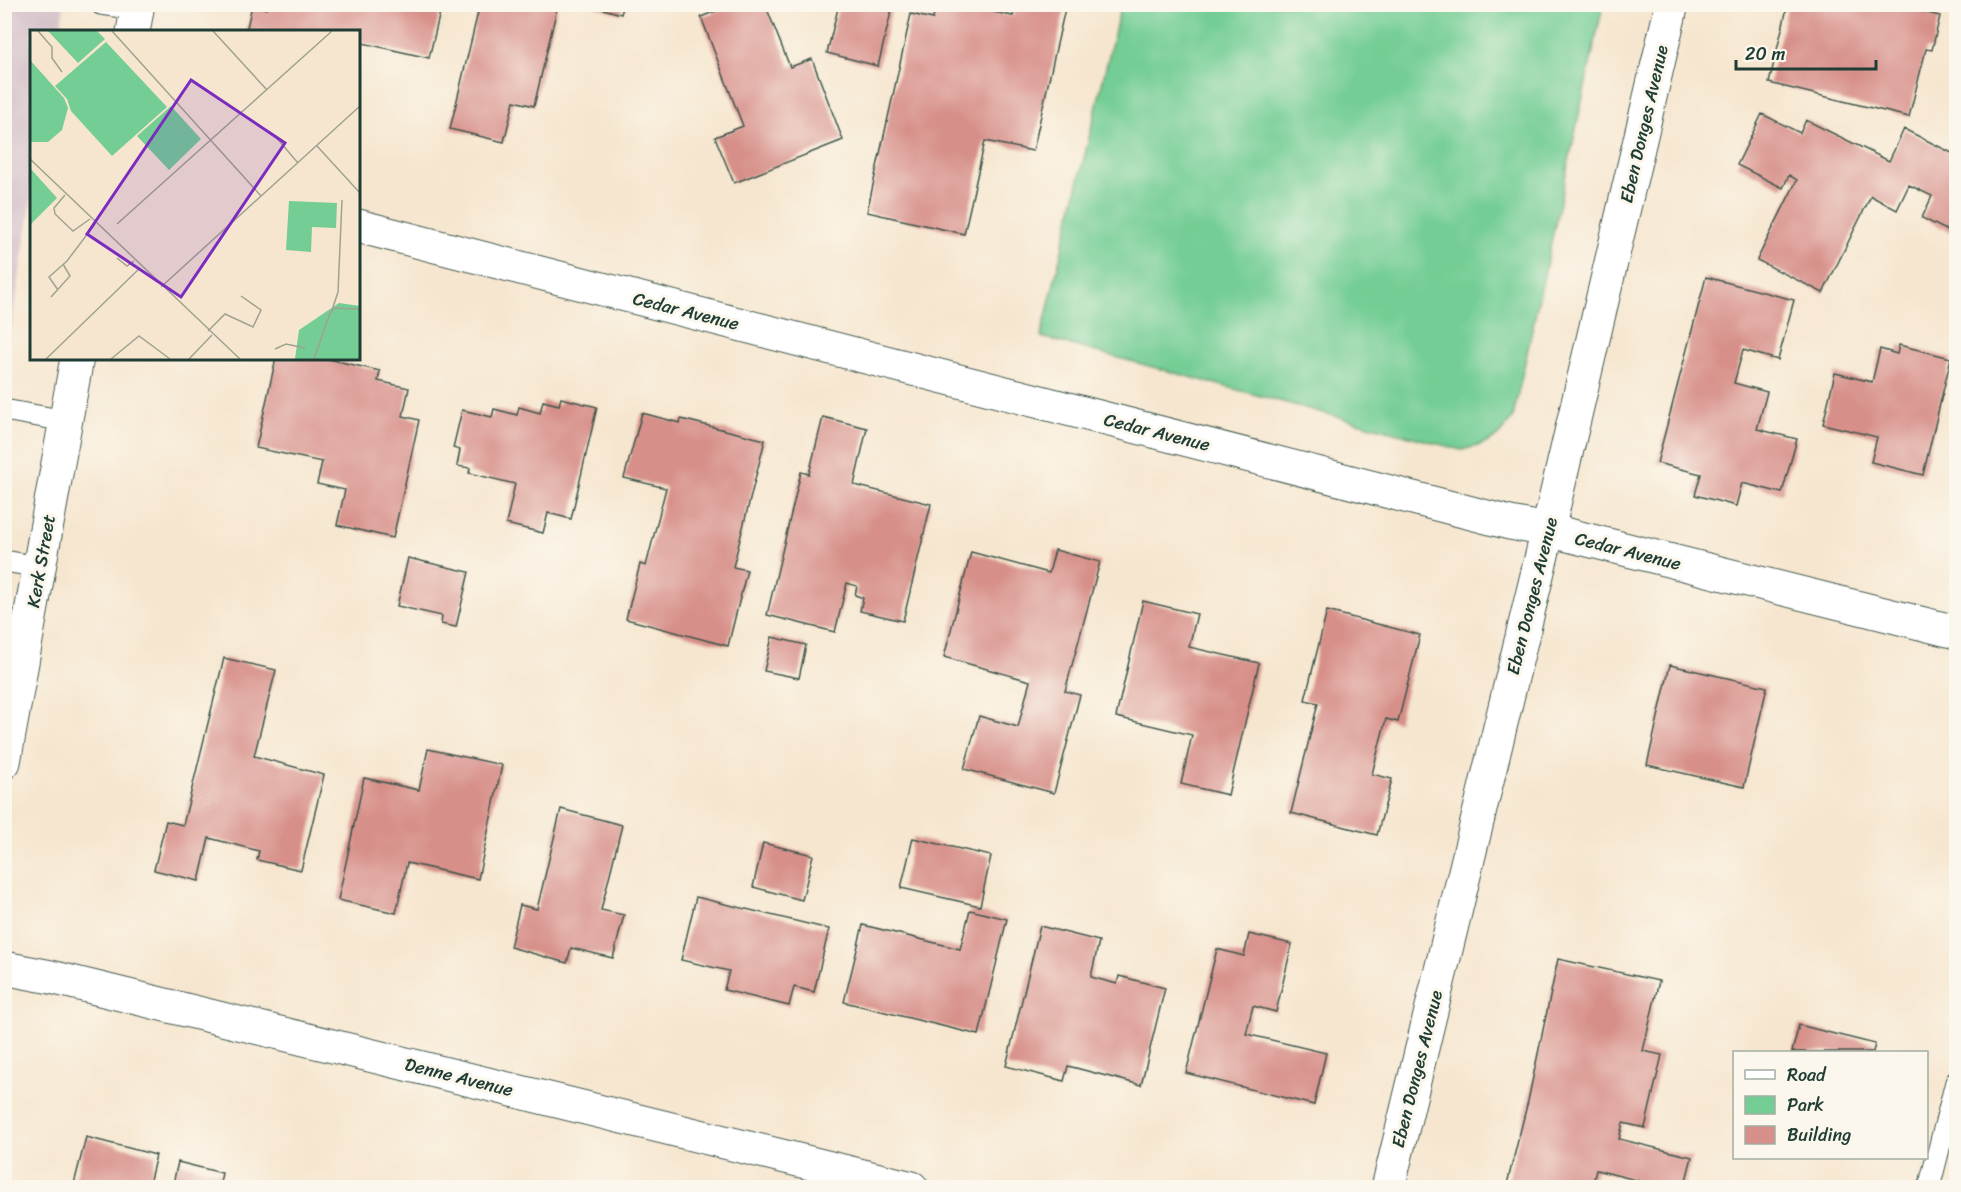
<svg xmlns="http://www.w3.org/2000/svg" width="1961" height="1192" font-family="Sriracha,sans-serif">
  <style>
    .industrial { fill: #d2bdc7 }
    .green { fill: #73cd94; stroke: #498564; stroke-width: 1.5 }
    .building { fill: #d78f89 }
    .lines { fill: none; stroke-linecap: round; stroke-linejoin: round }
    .lane-casing { stroke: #3f564b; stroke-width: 23 }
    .street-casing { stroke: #3f564b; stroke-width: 35 }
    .lane { stroke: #fff; stroke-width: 21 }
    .street { stroke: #fff; stroke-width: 33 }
    .labels { text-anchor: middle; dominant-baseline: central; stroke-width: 6; stroke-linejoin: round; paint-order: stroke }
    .street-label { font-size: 18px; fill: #1f3d34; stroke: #fbf7ec }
    .inset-road { fill: none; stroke: #a0a291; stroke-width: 1.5 }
    .view { fill: #7b2cbf; fill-opacity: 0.15; stroke: #7b2cbf; stroke-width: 3 }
    .inset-edge { fill: none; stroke: #1f3d34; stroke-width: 3 }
  </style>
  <rect width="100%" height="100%" fill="#fbf7ec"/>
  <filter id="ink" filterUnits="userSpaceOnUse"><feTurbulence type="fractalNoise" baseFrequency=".0167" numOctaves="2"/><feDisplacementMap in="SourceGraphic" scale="12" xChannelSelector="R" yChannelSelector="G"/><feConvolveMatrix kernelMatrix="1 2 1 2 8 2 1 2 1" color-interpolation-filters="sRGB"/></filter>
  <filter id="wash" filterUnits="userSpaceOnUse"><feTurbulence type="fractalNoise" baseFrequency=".008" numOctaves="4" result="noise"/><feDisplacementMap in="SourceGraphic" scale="24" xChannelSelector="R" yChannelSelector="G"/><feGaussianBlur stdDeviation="1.35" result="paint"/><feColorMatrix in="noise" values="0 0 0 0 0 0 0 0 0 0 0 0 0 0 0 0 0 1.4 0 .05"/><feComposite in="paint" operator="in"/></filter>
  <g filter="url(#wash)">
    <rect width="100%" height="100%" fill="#f6e6cf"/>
    <path class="industrial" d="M 5,4 L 64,5 L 60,31 L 32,32 L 31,203 L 5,367 Z"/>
    <path class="green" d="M 1121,5 L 1603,5 L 1513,417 C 1497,441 1489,444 1461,450 L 1041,337 Z"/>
    <g id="blocks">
      <path class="building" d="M 268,4 L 442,4 L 429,58 L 358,42 L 358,32 L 246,32 L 252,5 L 267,9 Z
        M 480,4 L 558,4 L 534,106 L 514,101 L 504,142 L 450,129 Z
        M 586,4 L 624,4 L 621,14 Z
        M 733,4 L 765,4 L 790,67 L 812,59 L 843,140 L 734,183 L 715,137 L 743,126 L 701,17 Z
        M 839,4 L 893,4 L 878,66 L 827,53 Z
        M 936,4 L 984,4 L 983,10 L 1013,16 L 1016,4 L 1066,4 L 1033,151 L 985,141 L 964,234 L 867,212 L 911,14 L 933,19 Z
        M 1788,4 L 1920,4 L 1919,11 L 1940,16 L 1932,50 L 1926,49 L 1909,117 L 1769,83 Z
        M 1762,114 L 1800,133 L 1806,120 L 1889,161 L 1904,129 L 1956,155 L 1956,235 L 1922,218 L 1932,196 L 1909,185 L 1897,210 L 1871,196 L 1823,293 L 1757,260 L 1797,180 L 1789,175 L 1783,188 L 1737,165 Z
        M 1706,277 L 1794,300 L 1778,360 L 1743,350 L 1734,383 L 1767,392 L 1757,429 L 1797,439 L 1782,493 L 1742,483 L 1736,506 L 1695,495 L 1701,474 L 1657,463 Z
        M 1899,345 L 1951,358 L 1923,475 L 1871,462 L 1877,437 L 1823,424 L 1835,373 L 1872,382 L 1880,349 L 1897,354 Z
        M 276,358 L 324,358 L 380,371 L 378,381 L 409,388 L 403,416 L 419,420 L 393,538 L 337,525 L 345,490 L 317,484 L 322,462 L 256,448 Z
        M 561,398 L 597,407 L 571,519 L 548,513 L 543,533 L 506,524 L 515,484 L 469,473 L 470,468 L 457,466 L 460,450 L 453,448 L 462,410 L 492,417 L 494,409 L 517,415 L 519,407 L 540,413 L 543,401 L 559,405 Z
        M 642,413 L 680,423 L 681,419 L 765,440 L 733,567 L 747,570 L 728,646 L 626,619 L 640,564 L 646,566 L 666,488 L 624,478 Z
        M 823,417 L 867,428 L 854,485 L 931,504 L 903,621 L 860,611 L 863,598 L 855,595 L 857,586 L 847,583 L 835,632 L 767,615 L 801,472 L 809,474 Z
        M 1055,550 L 1100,562 L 1065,691 L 1080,695 L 1054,793 L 964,769 L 979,716 L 1018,727 L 1030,681 L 944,657 L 971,552 L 1049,573 Z
        M 408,558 L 469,572 L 456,627 L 441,624 L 442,616 L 397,606 Z
        M 1143,601 L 1197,614 L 1189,647 L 1259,663 L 1228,795 L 1181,784 L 1192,735 L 1116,717 Z
        M 1327,611 L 1420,635 L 1398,722 L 1386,719 L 1372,774 L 1392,779 L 1377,835 L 1291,813 L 1318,703 L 1305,700 Z
        M 772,637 L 806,645 L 799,678 L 764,671 Z
        M 224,658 L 276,670 L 254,756 L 324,775 L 301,870 L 257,860 L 259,851 L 209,838 L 199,881 L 154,870 L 166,821 L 183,825 Z
        M 1670,665 L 1767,687 L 1744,787 L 1647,765 Z
        M 428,749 L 502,765 L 478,879 L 407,863 L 396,913 L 338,900 L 364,778 L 419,790 Z
        M 561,809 L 622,825 L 601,910 L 624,915 L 613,958 L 571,948 L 567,963 L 510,947 L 520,905 L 537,909 Z
        M 913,838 L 991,856 L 980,906 L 901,888 Z
        M 763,843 L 813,855 L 802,900 L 753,887 Z
        M 696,897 L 829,929 L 814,992 L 794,987 L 789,1006 L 724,990 L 729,971 L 681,960 Z
        M 970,910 L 1007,919 L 979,1035 L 844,1002 L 863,925 L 960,949 Z
        M 1040,926 L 1099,941 L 1091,977 L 1117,984 L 1119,976 L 1165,988 L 1141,1085 L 1068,1066 L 1064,1081 L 1006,1066 Z
        M 1249,934 L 1292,944 L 1276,1012 L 1253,1006 L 1246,1034 L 1326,1053 L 1314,1105 L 1186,1073 L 1217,949 L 1244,956 Z
        M 1558,959 L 1659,981 L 1643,1051 L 1662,1055 L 1645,1128 L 1623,1123 L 1619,1139 L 1692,1157 L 1684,1188 L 1668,1188 L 1596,1170 L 1592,1188 L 1506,1188 L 1528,1101 Z
        M 1799,1025 L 1875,1044 L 1873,1052 L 1792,1052 Z
        M 86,1137 L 156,1155 L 148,1188 L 73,1188 Z
        M 178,1162 L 222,1173 L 219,1188 L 172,1188 Z"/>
    </g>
  </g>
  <g filter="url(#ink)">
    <use href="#blocks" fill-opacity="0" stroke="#3f564b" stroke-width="1.5"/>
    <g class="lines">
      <defs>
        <path id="lane" d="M 101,4 L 137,9
          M 4,410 L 66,421
          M 4,561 L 40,567
          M 1929,1188 L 1956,1082"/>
        <path id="street" d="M 133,32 L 138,4
          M 358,226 L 1510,523 L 1548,530 L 1956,632
          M 4,762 L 77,358
          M 4,968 L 51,977 L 912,1188
          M 1388,1188 L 1548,530 L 1672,4"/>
      </defs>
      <use href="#lane" class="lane-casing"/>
      <use href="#street" class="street-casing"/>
      <use href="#lane" class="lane"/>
      <use href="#street" class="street"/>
    </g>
  </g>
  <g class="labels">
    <g class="street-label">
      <text transform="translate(1644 124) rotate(-77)">Eben Donges Avenue</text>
      <text transform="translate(686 311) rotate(14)">Cedar Avenue</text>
      <text transform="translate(1157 432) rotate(14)">Cedar Avenue</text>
      <text transform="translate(1628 551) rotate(14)">Cedar Avenue</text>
      <text transform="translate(41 561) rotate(-80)">Kerk Street</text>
      <text transform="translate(1532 596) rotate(-76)">Eben Donges Avenue</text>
      <text transform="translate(1417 1069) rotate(-76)">Eben Donges Avenue</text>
      <text transform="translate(459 1077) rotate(14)">Denne Avenue</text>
    </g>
  </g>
  <g transform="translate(30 30)">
    <rect width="330" height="330" fill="#f6e6cf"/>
    <path d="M 18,1 L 67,1 L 75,9 L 48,33 ZM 76,12 L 137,77 L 82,126 L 41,81 L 37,69 L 25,56 ZM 0,30 L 34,68 L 38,78 L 32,100 L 18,112 L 0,112 ZM 141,76 L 171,109 L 139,140 L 107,106 ZM 0,138 L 27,168 L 0,195 ZM 259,171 L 307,173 L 306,198 L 282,197 L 281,222 L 256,220 ZM 309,273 L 330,276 L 330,329 L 265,329 L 269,300 Z" fill="#73cd94"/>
    <path class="inset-road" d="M 8,1 L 22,17 L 22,28 L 32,42M 82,1 L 231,166M 183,1 L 237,60M 245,106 L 268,133M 287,116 L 330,163M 0,129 L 210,329M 35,165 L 24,178 L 25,184 L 43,201 L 60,189M 87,194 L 302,1M 87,228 L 97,236 L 104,231M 131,257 L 330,76M 28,260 L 19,247 L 37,231 L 65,194M 21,267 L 40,246 L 33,234M 302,280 L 308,262 L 312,170M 178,301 L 195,284 L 223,297 L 231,280 L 211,266M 245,319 L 256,314 L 275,318M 16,329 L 110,238M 81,329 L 109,306 L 140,329M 159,329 L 182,305M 284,329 L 300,283 L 305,278 L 330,279"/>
    <path class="view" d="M 161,50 L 255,113 L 151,267 L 57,204 Z"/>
    <rect width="330" height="330" class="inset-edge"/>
  </g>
  <rect width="1961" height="1192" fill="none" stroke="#fbf7ec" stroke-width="24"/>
  <rect x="1733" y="1051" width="195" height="108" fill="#fbf7ec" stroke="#a3ada2" stroke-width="1.5"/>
  <rect x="1745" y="1070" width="30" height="9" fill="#ffffff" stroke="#a3ada2" stroke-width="1.5"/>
  <text x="1787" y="1081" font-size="18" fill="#1f3d34">Road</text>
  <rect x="1745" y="1096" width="30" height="18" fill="#73cd94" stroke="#a3ada2" stroke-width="1.5"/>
  <text x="1787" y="1111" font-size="18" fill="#1f3d34">Park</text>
  <rect x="1745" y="1126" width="30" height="18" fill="#d78f89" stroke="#a3ada2" stroke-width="1.5"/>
  <text x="1787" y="1141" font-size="18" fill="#1f3d34">Building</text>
  <path d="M1736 60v9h140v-9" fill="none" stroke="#1f3d34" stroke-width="3"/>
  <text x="1745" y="60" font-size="18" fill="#1f3d34" stroke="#fbf7ec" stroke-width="4.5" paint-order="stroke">20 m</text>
</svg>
